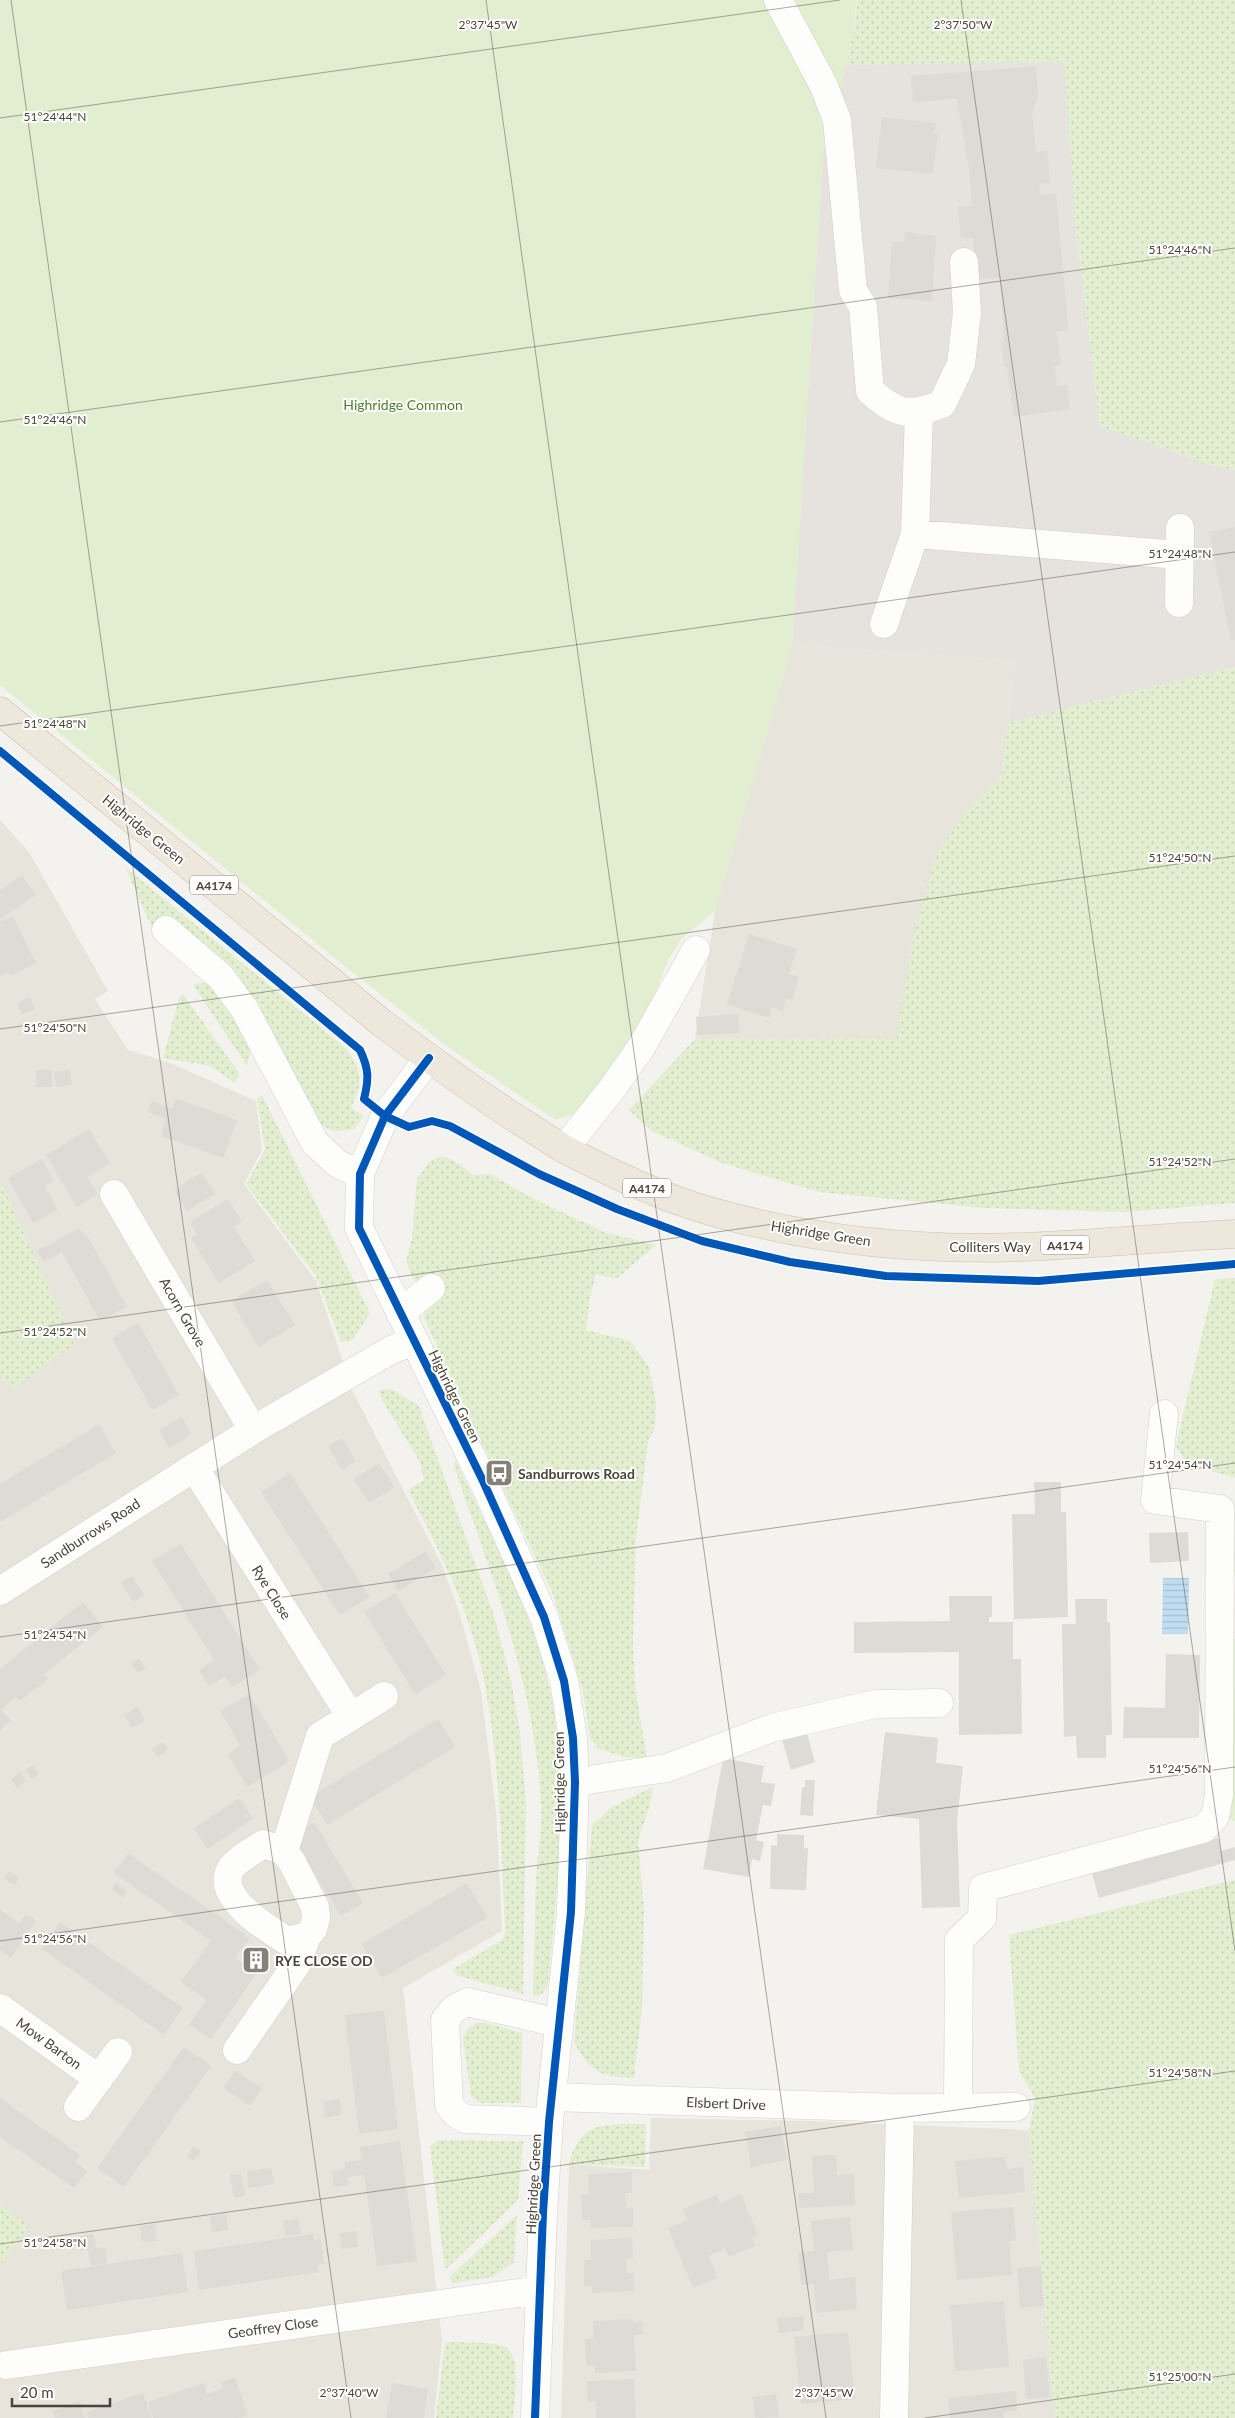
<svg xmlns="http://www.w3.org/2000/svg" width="1235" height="2418" font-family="Lato,sans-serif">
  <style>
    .residential { fill: #e7e4dc }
    .industrial { fill: #e6e2de }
    .grass { fill: url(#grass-dots) }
    .park { fill: #e1eecf }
    .water { fill: url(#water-rules) }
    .building { fill: #dedbd6 }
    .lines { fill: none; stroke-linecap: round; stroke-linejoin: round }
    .minor-casing { stroke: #d2d0cb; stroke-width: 29 }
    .highway-casing { stroke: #ccbfa9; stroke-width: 29 }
    .minor { stroke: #fdfdfc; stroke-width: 28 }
    .highway { stroke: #ede8db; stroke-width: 28 }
    .cycleway-casing { stroke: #fff; stroke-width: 11 }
    .cycleway { stroke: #0057b8; stroke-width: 8 }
    .ticks { fill: none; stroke: #4b4439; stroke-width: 1; stroke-opacity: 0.45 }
    .labels { text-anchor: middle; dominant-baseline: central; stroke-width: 4; stroke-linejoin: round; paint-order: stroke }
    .shield { fill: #fff; stroke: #817c74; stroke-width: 1 }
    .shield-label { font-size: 12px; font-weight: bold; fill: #4b4439 }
    .park-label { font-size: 14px; fill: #4a7f2a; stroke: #fff }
    .street-label { font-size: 14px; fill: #4b4439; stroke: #fff }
    .poi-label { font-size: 14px; font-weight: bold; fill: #4b4439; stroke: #fff; text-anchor: start }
    .ticks-label { font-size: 12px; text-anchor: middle; fill: #4b4439; stroke: #fff; stroke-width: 4; stroke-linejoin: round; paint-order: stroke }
  </style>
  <defs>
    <pattern id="grass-dots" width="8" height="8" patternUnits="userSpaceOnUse" patternTransform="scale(1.25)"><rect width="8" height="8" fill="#e1eecf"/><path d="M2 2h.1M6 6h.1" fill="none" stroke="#c3cdb2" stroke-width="1.8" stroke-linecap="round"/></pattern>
    <pattern id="water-rules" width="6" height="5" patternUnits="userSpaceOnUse" patternTransform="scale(1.25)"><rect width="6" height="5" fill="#c0ddf1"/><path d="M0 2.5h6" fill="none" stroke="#a6bfcf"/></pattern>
  </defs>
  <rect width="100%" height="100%" fill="#f4f2ee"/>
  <path class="residential" d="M 792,645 L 1015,661 L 1002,777 L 966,812 L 913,939 L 898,1038 L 695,1039 L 715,911 Z
    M 0,820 L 29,852 L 108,991 L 95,999 L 128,1050 L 168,1062 L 256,1101 L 262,1150 L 244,1184 L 316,1281 L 353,1392 L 442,1565 L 459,1612 L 481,1691 L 496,1812 L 502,1931 L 403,1988 L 442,2341 L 434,2418 L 0,2418 Z
    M 651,2118 L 810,2121 L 1029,2130 L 1055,2418 L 561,2418 L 569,2164 L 649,2170 Z"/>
  <path class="industrial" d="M 1065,61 L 1076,228 L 1100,426 L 1212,465 L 1235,470 L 1235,667 L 1008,723 L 1015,661 L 792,645 L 823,152 L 847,65 Z"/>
  <path class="grass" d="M 858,0 L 1235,0 L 1235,470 L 1212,465 L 1100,426 L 1076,228 L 1064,61 L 847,65 Z
    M 1235,667 L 1235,1203 L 1126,1212 L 985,1208 L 819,1192 L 722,1163 L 652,1131 L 629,1110 L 695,1039 L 897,1038 L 913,939 L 937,853 L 966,812 L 1002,777 L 1008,723 Z
    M 125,867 L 348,1050 C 363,1075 363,1082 351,1108 L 364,1116 L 354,1129 C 333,1133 328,1132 314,1116 L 235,976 L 165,915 L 153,930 Z
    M 207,982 L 216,987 L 251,1047 L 247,1066 L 193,985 Z
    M 183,994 L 239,1073 L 235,1083 L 210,1066 L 163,1058 L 179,998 Z
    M 262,1095 L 370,1313 L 352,1341 L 341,1342 L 316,1276 L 246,1184 L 265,1150 L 257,1099 Z
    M 443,1156 L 461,1165 L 473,1175 L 490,1174 L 532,1198 L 604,1232 L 656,1245 L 616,1279 L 596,1274 L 590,1298 L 586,1330 L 630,1341 L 649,1367 L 656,1402 L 655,1428 L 648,1441 L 636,1539 L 633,1642 L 635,1686 L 647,1758 L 624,1757 L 599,1749 L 590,1738 L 583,1692 L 553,1594 L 503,1488 L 512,1485 L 500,1462 L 492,1465 L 424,1318 L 425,1309 L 442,1290 L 432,1274 L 420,1284 L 413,1279 L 406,1261 L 412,1238 L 417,1179 L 430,1161 Z
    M 0,1180 L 74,1344 L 13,1389 L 0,1374 Z
    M 1235,1278 L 1235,1572 L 1234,1572 L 1235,1478 L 1187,1464 L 1176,1446 L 1215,1279 Z
    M 391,1389 L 419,1406 L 494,1616 L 511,1680 L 520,1733 L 526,1803 L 523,1994 L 456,1975 L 453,1969 L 502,1940 L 505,1932 C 502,1852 500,1770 486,1690 C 474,1619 441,1553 408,1490 L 424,1480 L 420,1462 L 382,1400 L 379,1390 Z
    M 455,1459 C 489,1532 531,1607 549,1686 C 571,1784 557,1887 548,1985 L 542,1994 L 535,1997 L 533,1994 C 534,1956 535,1918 536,1880 C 537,1856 542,1832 541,1808 C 536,1686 493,1580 454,1467 Z
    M 653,1787 L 649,1809 L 638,1840 L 644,1912 L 642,2008 L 634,2078 C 600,2077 590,2072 574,2042 L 592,1825 L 612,1807 Z
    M 1235,1880 L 1235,2418 L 1055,2418 L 1029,2130 L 1035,2098 L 1019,2071 L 1009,1935 Z
    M 476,2023 L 487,2023 L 522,2033 L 521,2103 L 480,2103 L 471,2096 L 463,2039 L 467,2029 Z
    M 646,2124 L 645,2167 L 569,2164 C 579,2120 608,2124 646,2124 Z
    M 439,2140 L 523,2141 L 518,2200 L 445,2270 L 430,2146 Z
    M 0,2205 L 29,2226 L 0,2266 Z
    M 517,2215 L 514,2262 L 493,2277 L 453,2283 L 449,2277 Z
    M 445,2342 C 461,2343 488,2341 503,2346 C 523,2352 514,2401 513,2418 L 436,2418 Z"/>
  <path class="park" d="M 0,0 L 857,0 L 847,65 L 823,152 L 792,645 L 715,911 L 681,939 L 667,962 L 643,1028 L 575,1114 L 556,1120 L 452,1050 L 352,972 L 0,685 Z
    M 1235,1639 L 1235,1822 L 1224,1815 L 1228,1640 Z"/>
  <path class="water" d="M 1163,1578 L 1189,1578 L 1188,1634 L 1162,1634 Z"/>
  <path class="building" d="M 1036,66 L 1038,97 L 1032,112 L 1036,152 L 1047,151 L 1050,183 L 1039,184 L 1040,195 L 1056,194 L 1067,315 L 1068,330 L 1056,332 L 1061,365 L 1054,366 L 1057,386 L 1067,385 L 1070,409 L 1014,417 L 1007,367 L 1004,367 L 1001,343 L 1004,342 L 1000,278 L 976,279 L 973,238 L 961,238 L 958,206 L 972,206 L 969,169 L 957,99 L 913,102 L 911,76 Z
    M 882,117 L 936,123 L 934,133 L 938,133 L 933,174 L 876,168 Z
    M 905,232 L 936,236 L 932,301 L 888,298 L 892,242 L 904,242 Z
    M 1235,527 L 1235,640 L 1231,641 L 1209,532 Z
    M 22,875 L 36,895 L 0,919 L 0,890 Z
    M 13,916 L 36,963 L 11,976 L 8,972 L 0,976 L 0,922 Z
    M 749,934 L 797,949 L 789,974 L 799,977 L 792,1000 L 786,998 L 783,1011 L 772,1007 L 769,1018 L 727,1004 Z
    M 30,997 L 35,1009 L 22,1015 L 17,1003 Z
    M 738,1014 L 740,1033 L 697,1035 L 696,1017 Z
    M 36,1070 L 52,1070 L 52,1087 L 36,1087 Z
    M 70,1070 L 72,1085 L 56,1087 L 54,1072 Z
    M 176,1099 L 237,1120 L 223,1158 L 161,1136 L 166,1119 L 148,1112 L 152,1101 L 172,1109 Z
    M 89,1129 L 110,1163 L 87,1177 L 98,1194 L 77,1207 L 46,1155 Z
    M 42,1159 L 54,1181 L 45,1186 L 58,1210 L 33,1223 L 8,1178 Z
    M 201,1173 L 215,1194 L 187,1211 L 174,1190 Z
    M 228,1199 L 242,1222 L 234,1227 L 255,1261 L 219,1283 L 191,1238 L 197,1234 L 190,1222 Z
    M 79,1228 L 85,1237 L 87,1235 L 127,1307 L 100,1321 L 62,1252 L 44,1262 L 37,1251 Z
    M 267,1280 L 295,1325 L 259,1347 L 231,1301 Z
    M 138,1323 L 179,1395 L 152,1410 L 112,1338 Z
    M 182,1417 L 191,1435 L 169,1448 L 159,1430 Z
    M 99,1424 L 116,1453 L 0,1522 L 0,1484 Z
    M 342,1438 L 356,1461 L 342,1470 L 328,1446 Z
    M 379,1463 L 394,1487 L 369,1503 L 354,1479 Z
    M 290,1473 L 370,1597 L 340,1615 L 261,1492 Z
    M 1034,1482 L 1061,1482 L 1061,1512 L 1066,1512 L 1068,1617 L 1014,1619 L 1012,1514 L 1035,1514 Z
    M 1188,1532 L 1189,1561 L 1150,1563 L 1149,1533 Z
    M 181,1544 L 260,1670 L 232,1687 L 225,1676 L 209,1686 L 199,1670 L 214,1660 L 152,1561 Z
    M 426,1551 L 436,1568 L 398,1591 L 388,1574 Z
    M 132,1576 L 145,1595 L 133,1602 L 121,1582 Z
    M 395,1593 L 446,1675 L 415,1694 L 364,1612 Z
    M 949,1596 L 992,1596 L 992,1617 L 989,1617 L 989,1622 L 1013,1622 L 1013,1659 L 1021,1659 L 1022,1734 L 959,1735 L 959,1652 L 854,1653 L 854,1622 L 950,1621 Z
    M 1075,1599 L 1107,1599 L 1107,1622 L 1110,1622 L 1112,1735 L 1106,1735 L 1106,1758 L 1077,1758 L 1076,1736 L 1064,1737 L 1062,1624 L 1076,1624 Z
    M 83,1602 L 103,1627 L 44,1674 L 48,1679 L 20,1701 L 16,1697 L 1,1709 L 11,1721 L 0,1730 L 0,1669 Z
    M 1166,1654 L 1200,1655 L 1199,1738 L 1123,1738 L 1124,1707 L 1165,1708 Z
    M 139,1659 L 146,1668 L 138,1673 L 131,1663 Z
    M 249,1694 L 290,1761 L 247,1787 L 228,1754 L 241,1746 L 220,1711 Z
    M 137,1707 L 145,1720 L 132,1728 L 124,1716 Z
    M 438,1719 L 455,1747 L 327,1825 L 310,1797 Z
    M 885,1732 L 938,1738 L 936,1763 L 963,1766 L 957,1821 L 960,1907 L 922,1908 L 919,1819 L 876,1815 Z
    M 807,1733 L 815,1762 L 791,1770 L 782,1740 Z
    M 163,1742 L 168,1750 L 158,1757 L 152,1749 Z
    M 723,1758 L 764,1766 L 761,1782 L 775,1784 L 771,1806 L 763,1805 L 756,1840 L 764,1842 L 760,1861 L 752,1859 L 749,1877 L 703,1869 Z
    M 33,1765 L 39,1774 L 32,1779 L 25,1770 Z
    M 20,1772 L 26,1781 L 17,1788 L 11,1779 Z
    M 805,1780 L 815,1780 L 813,1816 L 800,1815 L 802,1787 L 805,1787 Z
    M 239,1798 L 253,1819 L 207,1849 L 194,1828 Z
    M 314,1822 L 363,1903 L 341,1916 L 291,1836 Z
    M 777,1834 L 804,1835 L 804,1848 L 808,1848 L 806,1890 L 770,1889 L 771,1845 L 777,1846 Z
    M 1218,1838 L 1221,1851 L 1235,1847 L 1235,1860 L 1099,1898 L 1089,1863 L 1115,1867 Z
    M 128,1853 L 250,1938 L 235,1958 L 257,1973 L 211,2039 L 189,2025 L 206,2000 L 181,1982 L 211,1941 L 114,1873 Z
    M 9,1871 L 19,1878 L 14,1885 L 4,1879 Z
    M 116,1883 L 127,1892 L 123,1898 L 111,1889 Z
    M 467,1883 L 487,1918 L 382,1978 L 362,1944 Z
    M 0,1910 L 19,1923 L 26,1914 L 36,1921 L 11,1958 L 0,1950 Z
    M 60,1922 L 183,2008 L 164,2035 L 42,1949 Z
    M 252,1947 L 269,1959 L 259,1972 L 243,1961 Z
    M 384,2011 L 398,2129 L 359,2134 L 345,2015 Z
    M 184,2047 L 211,2066 L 124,2187 L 97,2168 Z
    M 235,2071 L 262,2088 L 250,2106 L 223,2088 Z
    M 0,2098 L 80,2155 L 75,2162 L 87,2171 L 74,2188 L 0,2137 Z
    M 339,2099 L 342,2115 L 325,2118 L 323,2102 Z
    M 781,2126 L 787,2160 L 751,2167 L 745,2132 Z
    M 400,2141 L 417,2261 L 377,2266 L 364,2175 L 348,2177 L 349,2185 L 334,2187 L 332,2171 L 345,2169 L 345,2162 L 362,2160 L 360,2147 Z
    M 194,2146 L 201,2151 L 194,2161 L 187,2156 Z
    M 836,2155 L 837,2175 L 854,2174 L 855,2205 L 799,2208 L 798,2193 L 814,2193 L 812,2156 Z
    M 1005,2157 L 1007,2169 L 1023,2167 L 1025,2192 L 959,2198 L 955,2161 Z
    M 271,2168 L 274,2184 L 249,2188 L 247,2171 Z
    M 632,2172 L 632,2193 L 625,2193 L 626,2208 L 633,2207 L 633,2227 L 591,2228 L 590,2220 L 582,2220 L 581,2195 L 589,2194 L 588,2174 Z
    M 241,2174 L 245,2196 L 234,2198 L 230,2175 Z
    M 741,2194 L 758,2235 L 752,2238 L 755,2246 L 729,2257 L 725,2249 L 708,2256 L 718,2278 L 693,2288 L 668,2228 L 688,2220 L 683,2209 L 717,2195 L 720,2203 Z
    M 1013,2207 L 1016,2240 L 1009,2241 L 1012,2275 L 957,2280 L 951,2212 Z
    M 226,2214 L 228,2230 L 212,2232 L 210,2216 Z
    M 850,2217 L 853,2250 L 827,2252 L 829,2280 L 855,2277 L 857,2309 L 816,2313 L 814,2284 L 801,2285 L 798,2252 L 814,2251 L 811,2221 Z
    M 298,2219 L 301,2234 L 285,2236 L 283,2221 Z
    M 155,2224 L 157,2241 L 142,2242 L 140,2226 Z
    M 356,2231 L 358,2247 L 342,2249 L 340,2233 Z
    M 93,2234 L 96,2248 L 105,2247 L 107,2263 L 91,2266 L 88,2250 L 80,2251 L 77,2237 Z
    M 313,2234 L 314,2240 L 321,2239 L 324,2264 L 318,2265 L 319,2272 L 199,2290 L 194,2251 Z
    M 632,2238 L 633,2259 L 626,2258 L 627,2273 L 633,2273 L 634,2291 L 592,2293 L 592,2286 L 584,2286 L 584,2260 L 591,2260 L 591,2240 Z
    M 182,2253 L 188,2292 L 67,2310 L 61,2271 Z
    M 1041,2266 L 1044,2306 L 1020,2308 L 1017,2268 Z
    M 1004,2301 L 1009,2367 L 955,2371 L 950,2305 Z
    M 803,2316 L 804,2330 L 779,2333 L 777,2318 Z
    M 633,2319 L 633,2322 L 642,2321 L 643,2334 L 634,2335 L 636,2371 L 595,2373 L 595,2365 L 586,2366 L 585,2339 L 593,2338 L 593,2321 Z
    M 848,2332 L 855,2399 L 801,2404 L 794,2337 Z
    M 1046,2357 L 1050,2397 L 1026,2399 L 1023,2360 Z
    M 235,2377 L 248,2415 L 239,2418 L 153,2418 L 148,2402 L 204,2383 L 207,2394 L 223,2388 L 220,2382 Z
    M 634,2379 L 636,2418 L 596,2418 L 596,2401 L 588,2402 L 587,2381 Z
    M 392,2383 L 428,2389 L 424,2418 L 386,2418 Z
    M 1016,2391 L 1017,2411 L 1003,2412 L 1004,2418 L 950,2418 L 948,2398 Z
    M 143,2393 L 152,2418 L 88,2418 L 86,2412 Z
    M 776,2394 L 779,2417 L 755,2418 L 753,2397 Z
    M 80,2401 L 85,2418 L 55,2418 L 52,2411 Z"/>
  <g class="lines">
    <defs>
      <path id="minor" d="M 778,0 L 824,86 L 837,120 L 853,290 L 863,307 L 870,391 C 898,415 908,417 942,404 L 961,364 L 967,313 L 964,262
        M 915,534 L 1180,555
        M 1179,603 L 1180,528
        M 884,624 L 915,534 L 919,413
        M 166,930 L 221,977 L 245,1010 L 315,1143 L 338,1164 L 360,1174
        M 429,1058 L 385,1116 L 360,1174 L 359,1228 L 483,1481 L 544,1617 L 564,1681 L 573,1738 L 575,1782 L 571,1912 L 549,2122 L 543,2213 L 535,2418
        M 564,1149 L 612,1089 L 642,1046 L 696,950
        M 114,1194 L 253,1430
        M 400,1313 L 431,1288
        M 194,1467 L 351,1717
        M 0,1591 L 253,1430 L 391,1350 L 414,1341
        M 575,1782 L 667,1768 L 772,1728 L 875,1704 L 939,1703
        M 284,1851 L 263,1844 C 254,1851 235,1860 230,1870 C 216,1898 268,1929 287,1941 L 307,1936
        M 0,2008 L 99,2079
        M 237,2050 L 296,1965 L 307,1936 L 313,1929 L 316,1918 L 315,1907 L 292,1862 L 284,1851 L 320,1736 L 384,1696
        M 552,2097 L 900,2108 L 1016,2107
        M 78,2107 L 118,2052
        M 958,2108 L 959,1940 L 982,1918 L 983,1888 L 1203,1829 L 1215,1817 L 1219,1795 L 1220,1509 L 1155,1500 L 1164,1414
        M 549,2122 L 464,2119 L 456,2113 L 449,2105 L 445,2020 L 454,2009 L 467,2002 L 559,2023
        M 7,2365 L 540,2290
        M 894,2418 L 900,2108"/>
      <path id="highway" d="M 0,711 L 382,1023 C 427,1057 472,1090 520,1121 C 535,1130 550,1141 566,1150 C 613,1174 663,1198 713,1212 C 820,1242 933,1252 1044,1246 C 1107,1243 1171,1237 1235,1234"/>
    </defs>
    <use href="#minor" class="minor-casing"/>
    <use href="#highway" class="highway-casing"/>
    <use href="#minor" class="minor"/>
    <use href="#highway" class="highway"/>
    <defs>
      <path id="cycleway" d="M 0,751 L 360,1050 C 369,1069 369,1079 364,1099 L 385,1116 L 409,1127 L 432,1121 L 450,1126 L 539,1174 L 617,1209 L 702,1241 L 790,1262 L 886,1276 L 1038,1281 L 1235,1264
        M 429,1058 L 385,1116 L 360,1174 L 359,1228 L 483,1481 L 544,1617 L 564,1681 L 573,1738 L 575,1782 L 571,1912 L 549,2122 L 543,2213 L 535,2418"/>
    </defs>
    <use href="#cycleway" class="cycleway-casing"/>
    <use href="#cycleway" class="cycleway"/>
  </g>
  <path class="ticks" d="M 11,0 L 351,2418M 486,0 L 826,2418M 961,0 L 1235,1951M 0,118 L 840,0M 0,422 L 1235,248M 0,726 L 1235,552M 0,1029 L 1235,856M 0,1333 L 1235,1159M 0,1637 L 1235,1463M 0,1941 L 1235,1767M 0,2244 L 1235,2071M 925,2418 L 1235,2374"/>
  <defs>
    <symbol id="bus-square" viewBox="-11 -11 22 22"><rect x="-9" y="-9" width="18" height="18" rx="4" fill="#868178" stroke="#fff"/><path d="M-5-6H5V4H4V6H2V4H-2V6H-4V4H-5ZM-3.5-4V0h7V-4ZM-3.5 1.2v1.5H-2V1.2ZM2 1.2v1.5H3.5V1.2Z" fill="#fff"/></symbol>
    <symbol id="building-square" viewBox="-11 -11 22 22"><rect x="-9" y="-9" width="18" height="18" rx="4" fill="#868178" stroke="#fff"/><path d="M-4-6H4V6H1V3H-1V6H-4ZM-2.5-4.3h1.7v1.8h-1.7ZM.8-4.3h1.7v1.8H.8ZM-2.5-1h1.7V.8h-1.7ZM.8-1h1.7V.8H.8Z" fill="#fff"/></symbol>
  </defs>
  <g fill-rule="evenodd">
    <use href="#bus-square" x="483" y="1457" width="32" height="32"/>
    <use href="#building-square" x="240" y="1944" width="32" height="32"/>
  </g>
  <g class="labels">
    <g class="shield">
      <rect x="190" y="875.5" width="48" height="19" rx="4"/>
      <rect x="623" y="1178.5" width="48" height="19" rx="4"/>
      <rect x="1041" y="1235.5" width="48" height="19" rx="4"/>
    </g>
    <g class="shield-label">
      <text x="214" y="885">A4174</text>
      <text x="647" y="1188">A4174</text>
      <text x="1065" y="1245">A4174</text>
    </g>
    <g class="park-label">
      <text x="403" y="404">Highridge Common</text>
    </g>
    <g class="street-label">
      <text transform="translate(144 829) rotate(39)">Highridge Green</text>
      <text transform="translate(821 1233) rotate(9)">Highridge Green</text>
      <text x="990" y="1246">Colliters Way</text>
      <text transform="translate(183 1312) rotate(60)">Acorn Grove</text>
      <text transform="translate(455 1396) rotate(64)">Highridge Green</text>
      <text transform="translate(90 1533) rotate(-33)">Sandburrows Road</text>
      <text transform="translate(272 1592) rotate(58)">Rye Close</text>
      <text transform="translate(559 1782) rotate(-91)">Highridge Green</text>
      <text transform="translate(49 2043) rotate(36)">Mow Barton</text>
      <text transform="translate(726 2103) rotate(2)">Elsbert Drive</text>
      <text transform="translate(533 2184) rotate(-87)">Highridge Green</text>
      <text transform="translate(273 2327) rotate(-8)">Geoffrey Close</text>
    </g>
    <g class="poi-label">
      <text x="518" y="1473">Sandburrows Road</text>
      <text x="275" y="1960">RYE CLOSE OD</text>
    </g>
  </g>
  <g class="ticks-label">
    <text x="488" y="29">2°37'45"W</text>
    <text x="963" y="29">2°37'50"W</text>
    <text x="55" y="121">51°24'44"N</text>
    <text x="1180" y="254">51°24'46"N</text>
    <text x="55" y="424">51°24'46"N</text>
    <text x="1180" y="558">51°24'48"N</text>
    <text x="55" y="728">51°24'48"N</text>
    <text x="1180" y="862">51°24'50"N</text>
    <text x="55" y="1032">51°24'50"N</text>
    <text x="1180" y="1166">51°24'52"N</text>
    <text x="55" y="1336">51°24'52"N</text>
    <text x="1180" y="1469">51°24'54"N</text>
    <text x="55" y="1639">51°24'54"N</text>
    <text x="1180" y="1773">51°24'56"N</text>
    <text x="55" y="1943">51°24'56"N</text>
    <text x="1180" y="2077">51°24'58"N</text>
    <text x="55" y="2247">51°24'58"N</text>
    <text x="1180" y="2381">51°25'00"N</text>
    <text x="349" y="2397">2°37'40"W</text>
    <text x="824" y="2397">2°37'45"W</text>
  </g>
  <path d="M12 2398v8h98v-8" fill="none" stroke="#4b4439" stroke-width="2.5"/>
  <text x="20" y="2398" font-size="15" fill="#4b4439" stroke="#ffffff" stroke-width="4" paint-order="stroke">20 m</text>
</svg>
